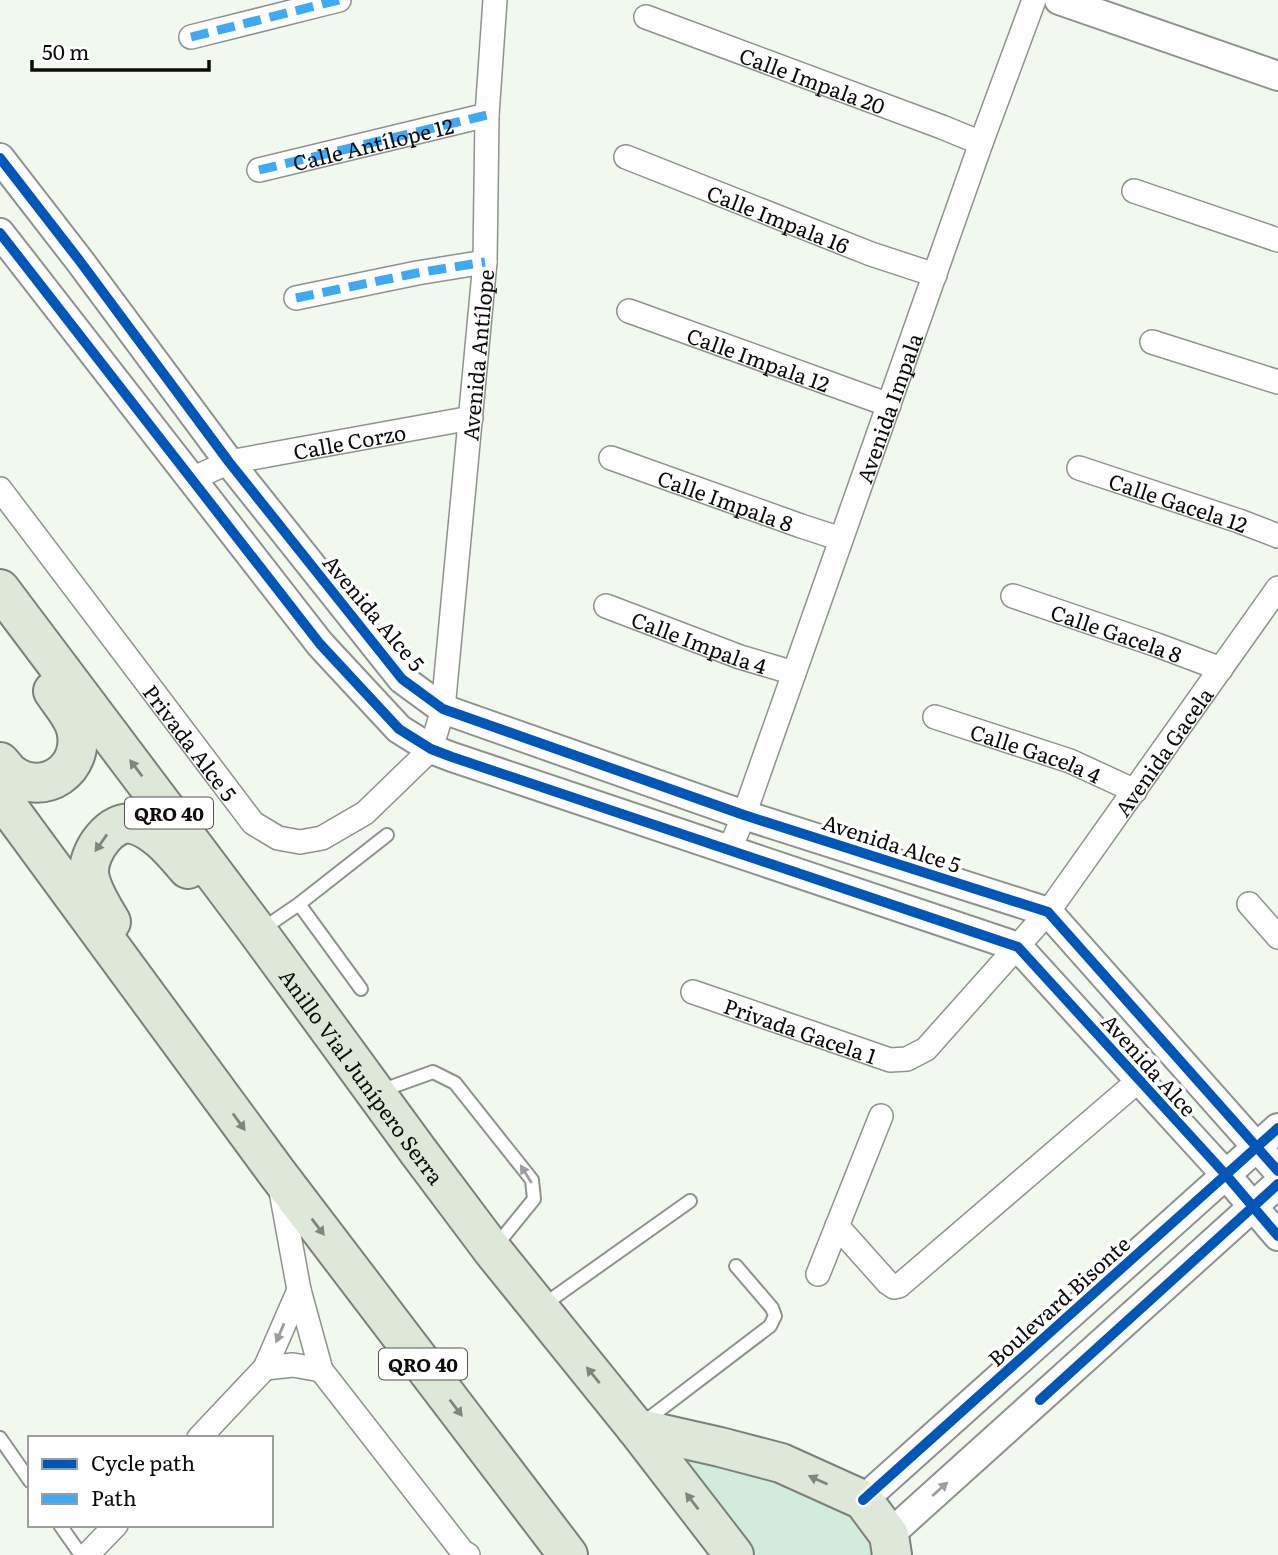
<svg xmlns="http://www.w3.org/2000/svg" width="1278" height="1555" font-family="Literata,serif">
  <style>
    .green { fill: #d2ecdb }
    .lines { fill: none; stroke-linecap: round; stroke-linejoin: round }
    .service-casing { stroke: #8f928e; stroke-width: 16 }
    .minor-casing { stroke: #8f928e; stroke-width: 26 }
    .tertiary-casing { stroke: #8f928e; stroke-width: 32 }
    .trunk-casing { stroke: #7c7f7b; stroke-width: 42 }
    .service { stroke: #fdfefd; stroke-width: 12 }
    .minor { stroke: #fdfefd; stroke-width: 23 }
    .tertiary { stroke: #fdfefd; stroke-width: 28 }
    .trunk { stroke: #dee8d8; stroke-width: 38 }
    .quiet { stroke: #3fa9f5; stroke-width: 9; stroke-dasharray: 18 9; stroke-linecap: butt }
    .cycleway-casing { stroke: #fff; stroke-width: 15 }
    .cycleway { stroke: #0057b8; stroke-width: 10 }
    .oneway { fill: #7f857c }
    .oneway2 { fill: #9c9d9c }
    .labels { text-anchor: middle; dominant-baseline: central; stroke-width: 7; stroke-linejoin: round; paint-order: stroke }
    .shield { fill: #fff; stroke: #545454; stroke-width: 2 }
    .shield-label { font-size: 19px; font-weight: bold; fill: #0b0b0b }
    .street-label { font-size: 21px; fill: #0b0b0b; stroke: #fff }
  </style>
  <rect width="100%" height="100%" fill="#f1f9ef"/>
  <path class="green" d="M 636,1428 L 863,1500 L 892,1555 L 734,1555 Z"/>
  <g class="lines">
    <defs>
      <path id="service" d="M 299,904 L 361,989
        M 261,930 L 299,904 L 387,835
        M 380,1091 L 433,1072 L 455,1083 L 532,1180 L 534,1199 L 495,1247
        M 542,1306 L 690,1201
        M 644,1422 L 770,1326 L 775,1316 L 772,1308 L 736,1266
        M 0,1438 L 30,1481
        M 60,1525 L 81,1555"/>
      <g id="minor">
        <path id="s1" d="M 646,17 L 942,127 L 981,143"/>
        <path d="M 191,37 L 339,0"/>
        <path id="s2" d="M 626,157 L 871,254 L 935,275"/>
        <path d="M 259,170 L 487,115"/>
        <path d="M 1134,191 L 1278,240"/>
        <path d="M 296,298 L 417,273 L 485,262"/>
        <path id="s3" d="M 629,311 L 889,405"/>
        <path d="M 1152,342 L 1278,382"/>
        <path id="s4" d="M 611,458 L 801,526 L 841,539"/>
        <path id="s5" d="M 1079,468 L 1239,521 L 1278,536"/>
        <path id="s6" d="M 192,479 L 229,462 L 471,418"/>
        <path id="s7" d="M 0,489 L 253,823 L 278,838 L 300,842 L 322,838 L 365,813 L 431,749 L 443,709 L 485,262 L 487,115 L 495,0"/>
        <path id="s8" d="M 1013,596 L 1157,645 L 1221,669"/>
        <path id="s9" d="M 606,606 L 740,657 L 794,673"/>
        <path id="s10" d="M 935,717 L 1070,761 L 1135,791"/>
        <path id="s11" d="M 729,851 L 744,815 L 981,143 L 1034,0"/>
        <path d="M 1249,904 L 1278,937"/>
        <path id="s12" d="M 693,992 L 890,1060 L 907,1059 L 926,1049 L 1048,912 L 1278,588"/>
        <path d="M 837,1226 L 888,1283 L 894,1287 L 899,1286 L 1138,1081"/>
        <path d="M 818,1274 L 881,1116"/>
        <path d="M 299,1290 L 321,1370 L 462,1551 L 468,1555"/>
        <path d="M 265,1368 L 293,1365 L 321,1370"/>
        <path d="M 199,1438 L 265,1368 L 299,1290 L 280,1186"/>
        <path d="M 87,1555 L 116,1525"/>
      </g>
      <path id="tertiary" d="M 1059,0 L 1278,76
        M 0,158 L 79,260 L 229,462 L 402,679 L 443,709 L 744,815 L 1048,912 L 1278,1171
        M 0,233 L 320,644 L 399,729 L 431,749 L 452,757 L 1018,947 L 1226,1175 L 1278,1236
        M 863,1500 L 1278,1128
        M 889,1535 L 1278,1184"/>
      <g id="trunk">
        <path id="s13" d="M 0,589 L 258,932 L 418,1151 L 493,1251 L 636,1428 L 734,1555"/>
        <path d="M 0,762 C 4,766 7,771 11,774 C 44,798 86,769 76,729 C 73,716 60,702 53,691"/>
        <path d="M 0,796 L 277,1173 L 568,1555"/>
        <path d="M 111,922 C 103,908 89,887 89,871 C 89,851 111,819 133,824 C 156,830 173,852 188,869"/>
        <path d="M 636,1428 L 720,1447 L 781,1463 L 863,1500 L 889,1535 L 892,1555"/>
      </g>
    </defs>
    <use href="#service" class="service-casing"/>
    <use href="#minor" class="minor-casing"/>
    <use href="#tertiary" class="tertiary-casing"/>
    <use href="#trunk" class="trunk-casing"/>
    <use href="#service" class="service"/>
    <use href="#minor" class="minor"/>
    <use href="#tertiary" class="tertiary"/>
    <use href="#trunk" class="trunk"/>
    <g class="quiet">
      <path d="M 191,37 L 339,0"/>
      <path id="s14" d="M 259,170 L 487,115"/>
      <path d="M 296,298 L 417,273 L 485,262"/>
    </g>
    <defs>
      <path id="cycleway" d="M 0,158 L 79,260 L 229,462 L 402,679 L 443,709 L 744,815 L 1048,912 L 1278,1171
        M 0,233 L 320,644 L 399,729 L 431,749 L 452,757 L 1018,947 L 1226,1175 L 1278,1236
        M 1040,1400 L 1278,1184
        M 863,1500 L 1278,1128"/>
    </defs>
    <use href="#cycleway" class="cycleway-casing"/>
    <use href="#cycleway" class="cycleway"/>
  </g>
  <defs><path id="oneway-solid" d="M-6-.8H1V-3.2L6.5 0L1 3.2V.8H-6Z" transform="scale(1.75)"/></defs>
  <g class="oneway">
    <use href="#oneway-solid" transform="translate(136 768) rotate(-127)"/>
    <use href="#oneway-solid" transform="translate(101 843) rotate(125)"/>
    <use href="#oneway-solid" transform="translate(239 1122) rotate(54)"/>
    <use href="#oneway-solid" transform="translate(318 1227) rotate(53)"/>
    <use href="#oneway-solid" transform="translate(593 1375) rotate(-129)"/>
    <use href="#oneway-solid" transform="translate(456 1408) rotate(53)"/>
    <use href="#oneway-solid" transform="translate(818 1480) rotate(-156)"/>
    <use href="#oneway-solid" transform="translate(692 1501) rotate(-128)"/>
  </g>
  <g class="oneway2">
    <use href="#oneway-solid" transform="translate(526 1174) rotate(-122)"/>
    <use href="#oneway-solid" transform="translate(280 1333) rotate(113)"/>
    <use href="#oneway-solid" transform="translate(940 1489) rotate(-42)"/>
  </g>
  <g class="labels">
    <g class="shield">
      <rect x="125" y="797.5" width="88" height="31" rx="5"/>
      <rect x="379" y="1348.5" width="88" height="31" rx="5"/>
    </g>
    <g class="shield-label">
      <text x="169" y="813">QRO 40</text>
      <text x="423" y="1364">QRO 40</text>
    </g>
    <g class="street-label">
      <text stroke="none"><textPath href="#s1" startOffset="178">Calle Impala 20</textPath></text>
      <text stroke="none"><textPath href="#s14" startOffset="117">Calle Antílope 12</textPath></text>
      <text stroke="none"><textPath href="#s2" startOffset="164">Calle Impala 16</textPath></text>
      <text stroke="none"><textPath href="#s7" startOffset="1032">Avenida Antílope</textPath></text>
      <text stroke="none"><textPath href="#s3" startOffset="138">Calle Impala 12</textPath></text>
      <text stroke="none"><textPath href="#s11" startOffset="471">Avenida Impala</textPath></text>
      <text stroke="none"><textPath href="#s6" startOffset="163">Calle Corzo</textPath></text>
      <text stroke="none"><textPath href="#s4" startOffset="122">Calle Impala 8</textPath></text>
      <text stroke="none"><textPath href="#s5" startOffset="105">Calle Gacela 12</textPath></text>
      <text transform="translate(375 612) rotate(50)">Avenida Alce 5</text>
      <text stroke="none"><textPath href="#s8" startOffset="110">Calle Gacela 8</textPath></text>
      <text stroke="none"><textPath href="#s9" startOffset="100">Calle Impala 4</textPath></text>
      <text stroke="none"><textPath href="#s7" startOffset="317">Privada Alce 5</textPath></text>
      <text stroke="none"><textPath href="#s12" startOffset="628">Avenida Gacela</textPath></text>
      <text stroke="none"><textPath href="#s10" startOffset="107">Calle Gacela 4</textPath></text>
      <text transform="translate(892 842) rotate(18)">Avenida Alce 5</text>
      <text stroke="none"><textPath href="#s12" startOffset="114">Privada Gacela 1</textPath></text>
      <text transform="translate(1150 1064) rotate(48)">Avenida Alce</text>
      <text stroke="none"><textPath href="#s13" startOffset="607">Anillo Vial Junípero Serra</textPath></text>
      <text transform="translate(1058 1300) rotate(-42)">Boulevard Bisonte</text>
    </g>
  </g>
  <rect x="28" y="1436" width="245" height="91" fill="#ffffff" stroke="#9d9d9d" stroke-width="2"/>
  <rect x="42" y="1459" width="35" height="10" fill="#0057b8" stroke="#9d9d9d" stroke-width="2"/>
  <text x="91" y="1471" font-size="21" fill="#0b0b0b">Cycle path</text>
  <rect x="42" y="1494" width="35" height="10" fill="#3fa9f5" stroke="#9d9d9d" stroke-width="2"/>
  <text x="91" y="1506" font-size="21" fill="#0b0b0b">Path</text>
  <path d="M32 60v10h177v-10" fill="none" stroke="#0b0b0b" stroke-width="3.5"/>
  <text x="42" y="60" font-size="21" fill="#0b0b0b" stroke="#ffffff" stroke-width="5" paint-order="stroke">50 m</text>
</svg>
